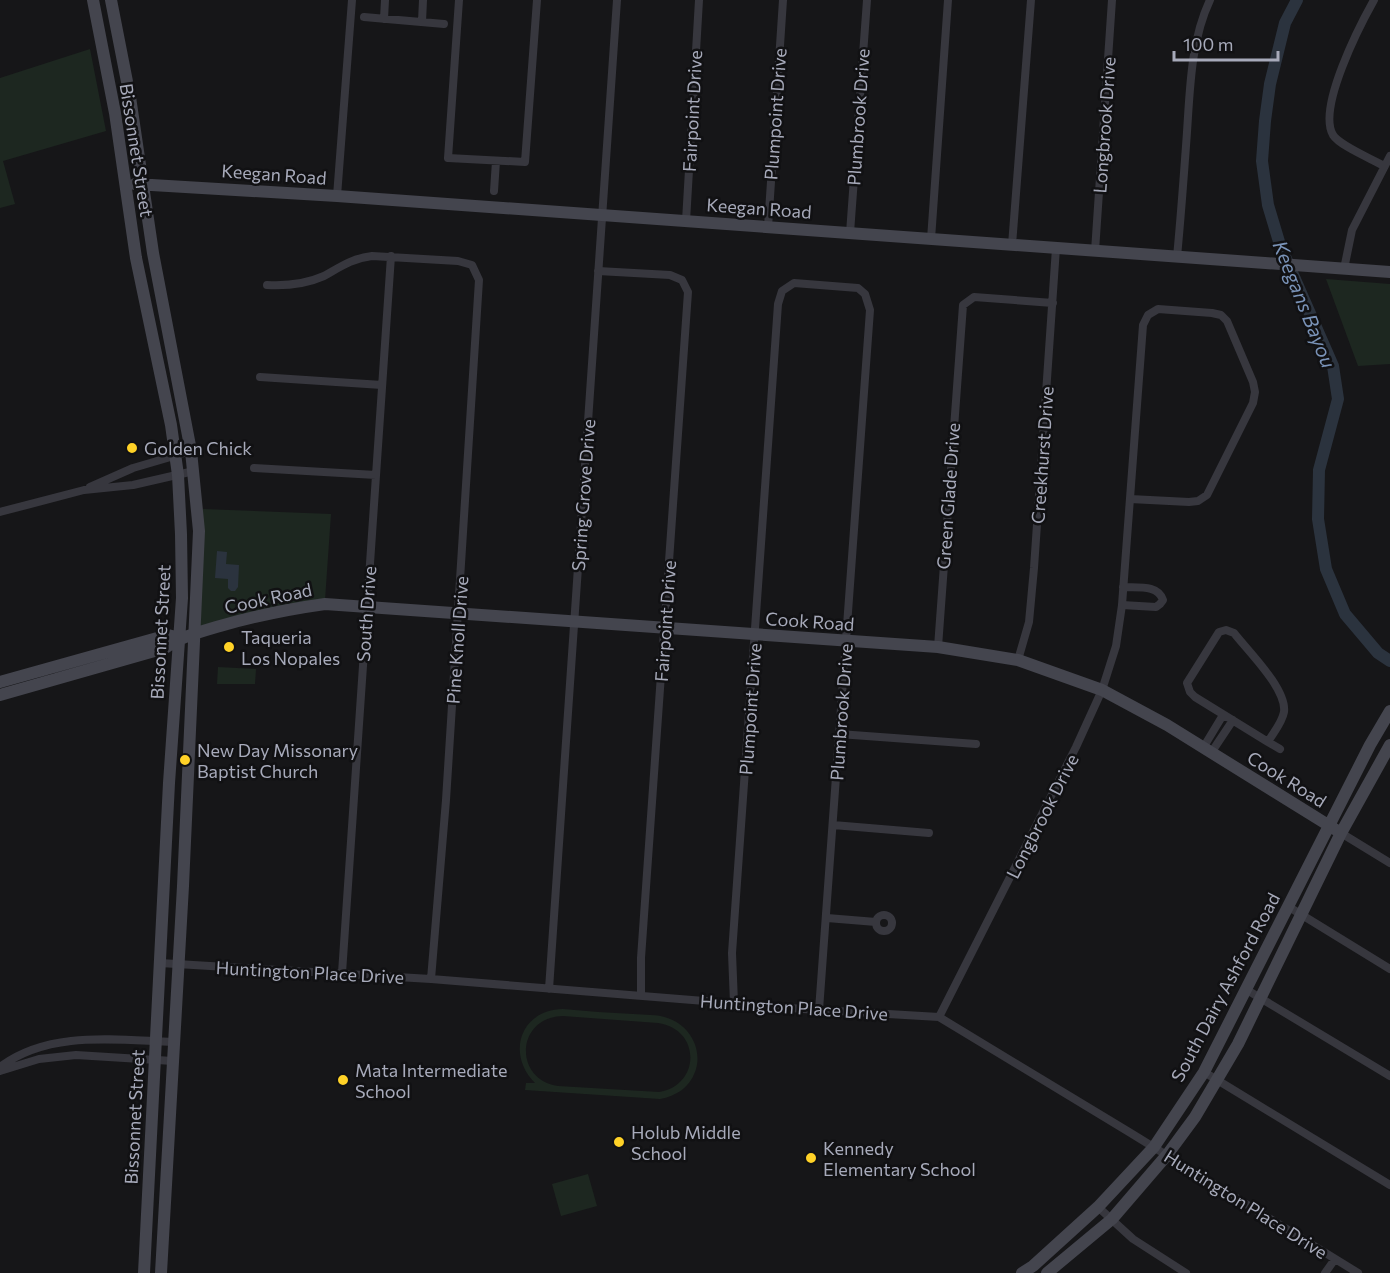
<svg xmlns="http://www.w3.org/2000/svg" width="1390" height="1273" font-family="Commissioner,sans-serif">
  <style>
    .green { fill: #1d2720; fill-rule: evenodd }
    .water { fill: #2b333e }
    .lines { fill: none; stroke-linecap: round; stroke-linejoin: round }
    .river { stroke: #2b333e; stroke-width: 12 }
    .street { stroke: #37373e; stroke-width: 8 }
    .secondary { stroke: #44454e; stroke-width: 12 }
    .poi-dot { fill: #ffd227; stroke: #111113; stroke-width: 2 }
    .labels { text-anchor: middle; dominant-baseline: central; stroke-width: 5; stroke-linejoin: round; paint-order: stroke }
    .street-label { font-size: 18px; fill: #a7aaba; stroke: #111113 }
    .poi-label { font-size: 18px; fill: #a7aaba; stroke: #111113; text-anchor: start }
    .water-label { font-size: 20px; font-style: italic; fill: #7a93b8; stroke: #111113 }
  </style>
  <rect width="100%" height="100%" fill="#161618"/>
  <path class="green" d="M 90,49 L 106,131 L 3,161 L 15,204 L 0,208 L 0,78 Z
    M 1326,279 L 1390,284 L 1390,364 L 1358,366 Z
    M 203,509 L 331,514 L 325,600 L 200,626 Z
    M 218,667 L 256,669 L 255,684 L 217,684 Z
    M 563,1009 C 586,1011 610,1013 633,1014 C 645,1015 659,1014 670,1019 C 691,1027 703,1051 695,1072 C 689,1088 676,1096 660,1099 L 525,1090 L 526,1083 L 535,1083 C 506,1054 520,1010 563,1009 ZM 563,1016 L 658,1023 C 701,1029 701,1085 659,1092 L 558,1086 C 513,1079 516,1017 563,1016 Z
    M 588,1174 L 597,1206 L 561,1216 L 552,1184 Z"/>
  <path class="water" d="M 217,551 L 227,552 L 226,564 L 239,565 L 238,587 L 235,591 L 231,591 L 228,588 L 228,579 L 215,578 Z"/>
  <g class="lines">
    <path class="river" d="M 1297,0 L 1285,23 L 1270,84 L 1265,121 L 1262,161 L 1268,205 L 1280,245 L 1333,366 L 1338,399 L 1319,470 L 1318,519 L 1326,569 L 1345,614 L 1378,653 L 1390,661"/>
    <path class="street" d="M 459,0 L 448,158 L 525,162 L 537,0
      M 1374,0 C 1360,25 1317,108 1333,135 C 1340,146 1372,159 1384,166
      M 364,17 L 444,24
      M 384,19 L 385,0
      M 422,22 L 423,0
      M 494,191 L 496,161
      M 337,196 L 352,0
      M 686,221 L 699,0
      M 768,227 L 783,0
      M 850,233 L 867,0
      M 931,239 L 948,0
      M 1012,245 L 1031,0
      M 1095,251 L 1112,0
      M 1177,257 C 1181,215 1184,174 1187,132 C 1190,88 1191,40 1210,0
      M 1344,269 L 1352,230 L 1390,156
      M 598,271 L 670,275 L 682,280 L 688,292 L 641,958 L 641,996
      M 267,285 C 286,286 306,284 324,276 C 340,267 353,258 372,256 L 458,261 L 472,265 L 479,280 L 446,800 L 431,979
      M 260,377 L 382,385
      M 254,468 L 376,475
      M 90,487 L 133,468 L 191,451
      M 0,512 L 84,490 L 133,485 L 194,471
      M 1122,605 L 1156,607 L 1160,604 L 1163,600 C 1158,584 1137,588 1123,587
      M 938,647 L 963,305 L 974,297 L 1053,303
      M 1018,660 L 1029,622 L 1034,568 L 1056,248
      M 839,734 L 976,744
      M 1268,742 C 1273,733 1282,723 1284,712 C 1287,689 1248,651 1234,633 L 1226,630 L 1219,632 L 1187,683 L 1190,692 L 1195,697 L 1268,742 L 1280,749
      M 1203,748 L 1223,715
      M 1211,753 L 1233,720
      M 833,825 L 929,833
      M 1341,833 L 1390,863
      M 1289,907 L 1390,969
      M876 923a8 8 0 1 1 16 0a8 8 0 1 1-16 0Z
      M 827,918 L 876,922
      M 160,963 L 431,979 L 803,1009 L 939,1017 L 1129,1132 L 1358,1273
      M 342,973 L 391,256
      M 549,989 L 617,0
      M 1247,990 L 1390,1076
      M 734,1003 L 732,953 L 778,304 L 782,291 L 794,283 L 858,288 L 865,294 L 870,310 L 819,1010
      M 939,1017 L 1076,747 L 1102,690 L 1116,646 L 1122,605 L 1143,325 L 1148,315 L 1158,309 L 1212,313 L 1221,315 L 1227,321 L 1253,382 L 1255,392 L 1253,403 L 1207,495 L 1198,501 L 1189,502 L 1130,499
      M 0,1067 C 49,1030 116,1040 173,1042
      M 0,1071 L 39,1059 L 76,1055 L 173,1061
      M 1204,1072 L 1390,1185
      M 1098,1207 L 1133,1239 L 1186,1273
      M 1325,1273 L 1335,1259"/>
    <path class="secondary" d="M 93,0 L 115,113 L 136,258 L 171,425 L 178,475 L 181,534 L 182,598 L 169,783 L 144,1273
      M 111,0 L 130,97 L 153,253 L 191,451 L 199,531 L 183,886 L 161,1273
      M 135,184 L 337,196 L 1390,272
      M 0,682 L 168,635 L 179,638
      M 0,695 L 165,648 C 182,636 200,632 220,626 C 255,616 289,609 325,604 L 938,647 L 1018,660 L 1102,690 L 1167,725 L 1341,833
      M 1022,1273 L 1033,1266 L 1098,1207 L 1154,1147 L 1204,1072 L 1370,745 L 1390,711
      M 1047,1273 L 1112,1219 L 1167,1155 L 1195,1117 L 1238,1044 L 1341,833 L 1390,745"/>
  </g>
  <g class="poi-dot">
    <circle cx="132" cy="448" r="6"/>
    <circle cx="229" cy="647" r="6"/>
    <circle cx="185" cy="760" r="6"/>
    <circle cx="343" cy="1080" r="6"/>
    <circle cx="619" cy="1142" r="6"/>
    <circle cx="811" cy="1158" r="6"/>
  </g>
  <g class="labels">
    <g class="street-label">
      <text transform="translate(692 111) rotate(-87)">Fairpoint Drive</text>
      <text transform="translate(775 114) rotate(-86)">Plumpoint Drive</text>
      <text transform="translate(858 117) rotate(-86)">Plumbrook Drive</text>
      <text transform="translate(1104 125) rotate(-86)">Longbrook Drive</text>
      <text transform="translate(137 150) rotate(81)">Bissonnet Street</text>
      <text transform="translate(274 174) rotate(4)">Keegan Road</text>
      <text transform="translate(759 208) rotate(4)">Keegan Road</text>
      <text transform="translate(1042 455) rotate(-86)">Creekhurst Drive</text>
      <text transform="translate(583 495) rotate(-86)">Spring Grove Drive</text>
      <text transform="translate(948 496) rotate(-86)">Green Glade Drive</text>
      <text transform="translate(268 598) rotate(-12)">Cook Road</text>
      <text transform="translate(366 614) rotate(-86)">South Drive</text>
      <text transform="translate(665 621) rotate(-86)">Fairpoint Drive</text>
      <text transform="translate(810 621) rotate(4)">Cook Road</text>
      <text transform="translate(160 632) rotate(-87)">Bissonnet Street</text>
      <text transform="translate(457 640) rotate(-86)">Pine Knoll Drive</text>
      <text transform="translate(750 709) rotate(-86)">Plumpoint Drive</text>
      <text transform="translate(841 712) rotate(-86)">Plumbrook Drive</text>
      <text transform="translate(1287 779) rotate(32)">Cook Road</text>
      <text transform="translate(1042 816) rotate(-63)">Longbrook Drive</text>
      <text transform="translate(310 972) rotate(3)">Huntington Place Drive</text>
      <text transform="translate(1225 987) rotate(-62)">South Dairy Ashford Road</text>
      <text transform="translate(794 1007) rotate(4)">Huntington Place Drive</text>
      <text transform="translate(134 1117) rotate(-87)">Bissonnet Street</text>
      <text transform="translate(1246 1204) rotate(32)">Huntington Place Drive</text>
    </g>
    <g class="poi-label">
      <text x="144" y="448">Golden Chick</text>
      <text x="241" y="637">Taqueria<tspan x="241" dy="21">Los Nopales</tspan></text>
      <text x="197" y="750">New Day Missonary<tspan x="197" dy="21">Baptist Church</tspan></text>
      <text x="355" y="1070">Mata Intermediate<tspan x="355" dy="21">School</tspan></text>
      <text x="631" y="1132">Holub Middle<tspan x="631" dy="21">School</tspan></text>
      <text x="823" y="1148">Kennedy<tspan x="823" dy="21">Elementary School</tspan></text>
    </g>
    <g class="water-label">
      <text transform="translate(1305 304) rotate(68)">Keegans Bayou</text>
    </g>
  </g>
  <path d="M1174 51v9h104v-9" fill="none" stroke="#a7aaba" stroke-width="3"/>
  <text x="1183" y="51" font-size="18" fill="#a7aaba" stroke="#111113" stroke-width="4.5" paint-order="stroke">100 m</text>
</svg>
